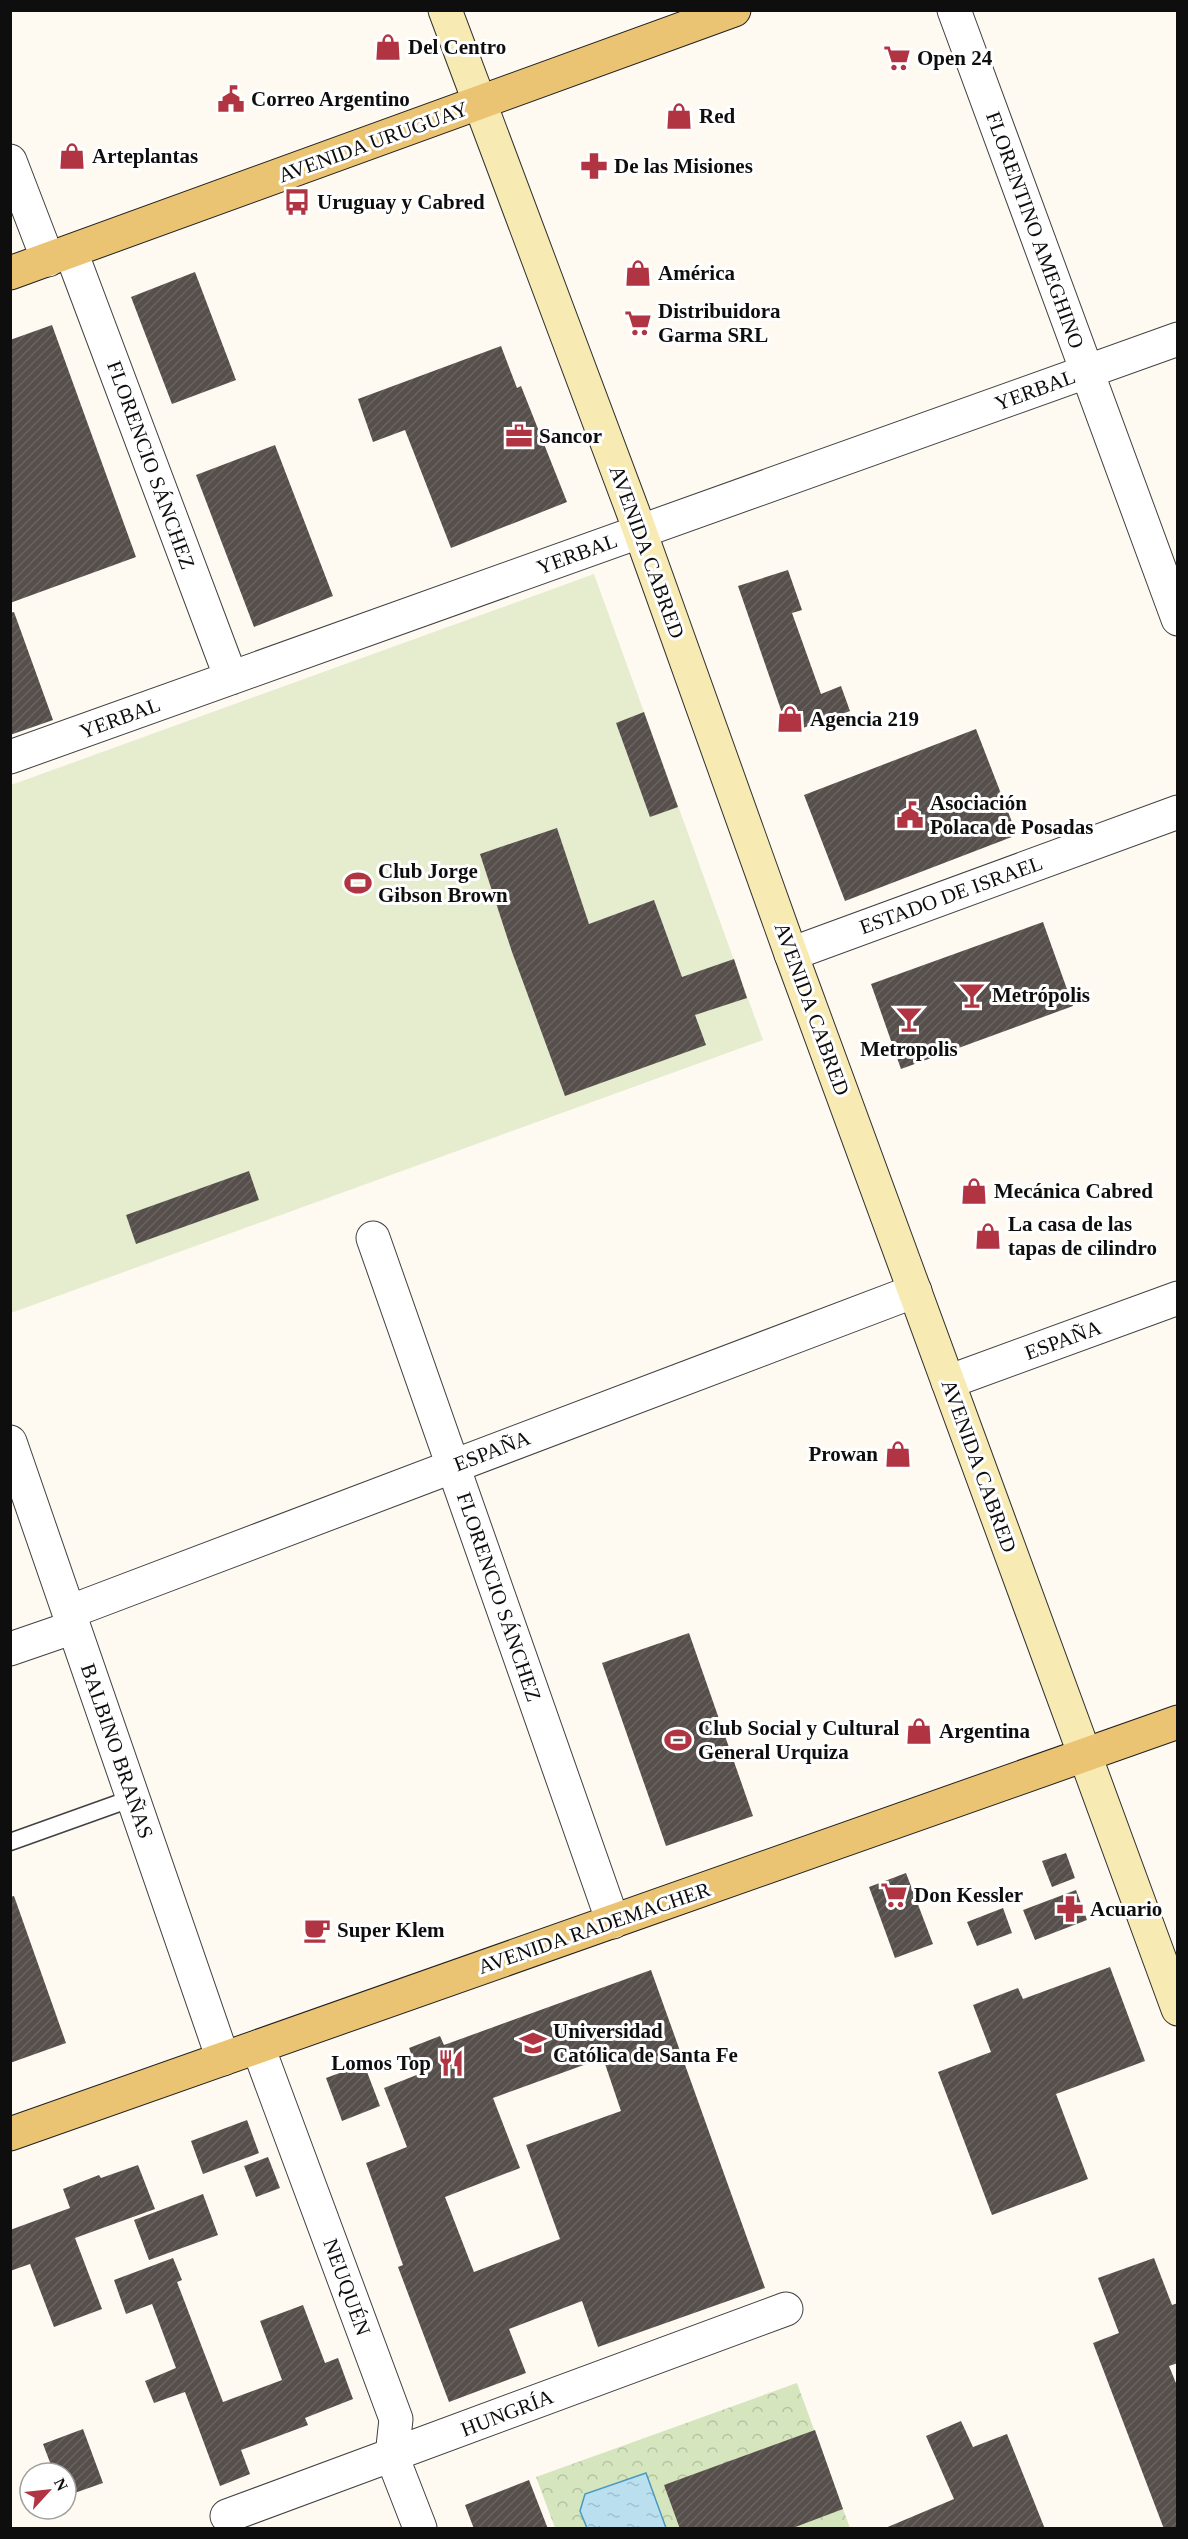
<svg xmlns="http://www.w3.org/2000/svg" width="1188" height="2539" font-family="Georgia,serif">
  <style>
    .park { fill: url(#park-crowns) }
    .pitch { fill: #e5edce }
    .water { fill: url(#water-ripples); stroke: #489ac0; stroke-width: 1.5 }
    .building { fill: url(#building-hatch); fill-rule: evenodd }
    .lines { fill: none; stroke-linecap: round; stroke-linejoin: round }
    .service-casing { stroke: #414141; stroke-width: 19 }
    .minor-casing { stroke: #414141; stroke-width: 35 }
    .secondary-casing { stroke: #303030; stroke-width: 35 }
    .primary-casing { stroke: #1f1f1f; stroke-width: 35 }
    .service { stroke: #fff; stroke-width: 16 }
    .minor { stroke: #fff; stroke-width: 33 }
    .secondary { stroke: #f7eab2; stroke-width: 33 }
    .primary { stroke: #ebc473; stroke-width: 33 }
    .labels { text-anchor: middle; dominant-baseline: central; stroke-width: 6; stroke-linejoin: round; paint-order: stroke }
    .poi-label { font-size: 21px; font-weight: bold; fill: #0e0e0e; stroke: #fff; text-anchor: start }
    .street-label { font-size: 21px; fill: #0e0e0e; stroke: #fff }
  </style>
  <defs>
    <pattern id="park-crowns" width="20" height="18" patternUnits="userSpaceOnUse" patternTransform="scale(1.5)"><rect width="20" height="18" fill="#d5e5bd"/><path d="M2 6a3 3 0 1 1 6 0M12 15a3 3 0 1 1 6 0" fill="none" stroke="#b6c3a1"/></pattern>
    <pattern id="water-ripples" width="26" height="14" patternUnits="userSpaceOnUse" patternTransform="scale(1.5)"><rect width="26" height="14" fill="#bae0f0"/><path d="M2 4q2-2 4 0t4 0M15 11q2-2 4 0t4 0" fill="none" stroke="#9fbfcd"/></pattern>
    <pattern id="building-hatch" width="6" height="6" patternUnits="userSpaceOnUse" patternTransform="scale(1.5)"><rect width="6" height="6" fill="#564f4c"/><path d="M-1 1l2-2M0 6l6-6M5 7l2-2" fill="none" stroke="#696461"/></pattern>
  </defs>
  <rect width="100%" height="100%" fill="#fefaf1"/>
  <path class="park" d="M 797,2383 L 850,2528 L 555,2528 L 536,2477 Z"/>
  <path class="pitch" d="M 594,574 L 763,1040 L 11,1313 L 11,785 Z"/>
  <path class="water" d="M 646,2473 L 666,2528 L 587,2528 L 580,2511 L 585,2494 Z"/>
  <path class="building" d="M 195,272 L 236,380 L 172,404 L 131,297 Z
    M 52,325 L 136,557 L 10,603 L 10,340 Z
    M 501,346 L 517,388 L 521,386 L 567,502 L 451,548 L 405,430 L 373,442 L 358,399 Z
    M 275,445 L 333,596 L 254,627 L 196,475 Z
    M 788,570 L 802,610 L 792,613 L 821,694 L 841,686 L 850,711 L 789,733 L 738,586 Z
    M 14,612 L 53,720 L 10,735 L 10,613 Z
    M 644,712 L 678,807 L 650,817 L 616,723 Z
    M 976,729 L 1017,835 L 845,901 L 804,795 Z
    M 557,828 L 589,924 L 654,900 L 682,977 L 734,959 L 747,998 L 695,1015 L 706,1045 L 565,1096 L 512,952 L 480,854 Z
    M 1043,922 L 1073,1006 L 901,1069 L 871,984 Z
    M 249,1171 L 259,1200 L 136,1244 L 126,1215 Z
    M 689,1633 L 753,1816 L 666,1846 L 602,1663 Z
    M 1066,1853 L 1075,1878 L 1052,1887 L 1042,1861 Z
    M 906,1873 L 933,1944 L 895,1958 L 869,1887 Z
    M 1076,1890 L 1087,1920 L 1035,1940 L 1023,1910 Z
    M 14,1896 L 66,2043 L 10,2063 L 10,1897 Z
    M 1003,1908 L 1012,1933 L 977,1946 L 967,1922 Z
    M 1110,1967 L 1145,2061 L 1056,2094 L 1088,2179 L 992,2215 L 938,2072 L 991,2052 L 973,2005 L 1018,1988 L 1023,1999 Z
    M 651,1970 L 765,2288 L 598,2347 L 582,2301 L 509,2329 L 526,2373 L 449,2402 L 398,2267 L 403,2265 L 366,2163 L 407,2147 L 384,2088 L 419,2074 L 409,2048 L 440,2036 L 444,2045 ZM 603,2058 L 621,2111 L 526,2145 L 560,2239 L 474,2272 L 445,2197 L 520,2168 L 493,2098 Z
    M 364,2064 L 380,2106 L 342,2121 L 326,2078 Z
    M 247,2120 L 259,2153 L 203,2174 L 191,2141 Z
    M 268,2157 L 280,2188 L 256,2197 L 244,2166 Z
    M 138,2165 L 155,2209 L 75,2238 L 102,2309 L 54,2327 L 30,2264 L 10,2271 L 10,2230 L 70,2208 L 63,2189 L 99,2175 L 101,2178 Z
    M 203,2194 L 218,2235 L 149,2260 L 134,2220 Z
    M 173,2258 L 182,2280 L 177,2282 L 223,2402 L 282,2380 L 260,2321 L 303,2305 L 325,2363 L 338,2358 L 353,2399 L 305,2418 L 308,2425 L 241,2450 L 250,2474 L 220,2486 L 185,2392 L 154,2403 L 145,2381 L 176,2368 L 152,2304 L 126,2314 L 114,2280 Z
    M 1154,2258 L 1172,2305 L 1178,2303 L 1178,2363 L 1169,2366 L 1178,2388 L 1178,2529 L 1164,2529 L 1093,2343 L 1119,2333 L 1098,2278 Z
    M 961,2421 L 973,2447 L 1007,2434 L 1045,2529 L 883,2529 L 954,2499 L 926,2436 Z
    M 83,2429 L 103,2483 L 66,2496 L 66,2473 L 54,2473 L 43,2444 Z
    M 815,2430 L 843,2509 L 790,2529 L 680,2529 L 664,2485 Z
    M 529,2480 L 548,2529 L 474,2529 L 465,2505 Z"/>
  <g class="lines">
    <defs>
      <path id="service" d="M 10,1842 L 133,1798"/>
      <path id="minor" d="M 954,10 L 1178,619
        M 10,161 L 48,260
        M 71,252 L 231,678
        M 10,757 L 1178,339
        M 791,954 L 1178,812
        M 373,1238 L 613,1922
        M 948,1382 L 1178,1298
        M 10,1442 L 223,2059
        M 69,1612 L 915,1291
        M 10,1649 L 74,1627
        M 258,2047 L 396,2419 L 392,2456 L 420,2528
        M 227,2516 L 786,2309"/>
      <path id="secondary" d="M 445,10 L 633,512 L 791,954 L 1178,2009"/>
      <path id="primary" d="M 10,273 L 734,10
        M 10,2134 L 1178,1722"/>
    </defs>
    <use href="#service" class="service-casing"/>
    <use href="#minor" class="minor-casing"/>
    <use href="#secondary" class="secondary-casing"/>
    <use href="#primary" class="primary-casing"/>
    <use href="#service" class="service"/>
    <use href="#minor" class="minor"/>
    <use href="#secondary" class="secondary"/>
    <use href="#primary" class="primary"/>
  </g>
  <defs>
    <symbol id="shop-bare" viewBox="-9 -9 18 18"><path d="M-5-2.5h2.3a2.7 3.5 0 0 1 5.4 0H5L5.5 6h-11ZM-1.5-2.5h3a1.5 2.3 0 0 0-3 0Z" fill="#b13443" stroke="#fff" stroke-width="2.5" paint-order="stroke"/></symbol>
    <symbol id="supermarket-bare" viewBox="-9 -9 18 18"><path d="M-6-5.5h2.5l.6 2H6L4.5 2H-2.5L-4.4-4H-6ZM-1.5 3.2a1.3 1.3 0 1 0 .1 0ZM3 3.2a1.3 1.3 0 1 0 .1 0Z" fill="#b13443" stroke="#fff" stroke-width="2.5" paint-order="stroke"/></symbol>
    <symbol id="civic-bare" viewBox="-9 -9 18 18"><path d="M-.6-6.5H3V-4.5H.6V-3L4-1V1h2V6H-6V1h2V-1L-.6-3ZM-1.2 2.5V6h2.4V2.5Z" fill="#b13443" stroke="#fff" stroke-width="2.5" paint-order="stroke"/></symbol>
    <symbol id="pharmacy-bare" viewBox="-9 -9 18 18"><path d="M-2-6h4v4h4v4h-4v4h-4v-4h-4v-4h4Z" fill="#b13443" stroke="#fff" stroke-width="2.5" paint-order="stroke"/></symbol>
    <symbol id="bus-bare" viewBox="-9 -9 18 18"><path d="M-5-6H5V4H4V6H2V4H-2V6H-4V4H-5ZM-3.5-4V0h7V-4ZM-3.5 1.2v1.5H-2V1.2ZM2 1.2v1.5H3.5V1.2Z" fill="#b13443" stroke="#fff" stroke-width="2.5" paint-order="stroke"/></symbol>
    <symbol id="office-bare" viewBox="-9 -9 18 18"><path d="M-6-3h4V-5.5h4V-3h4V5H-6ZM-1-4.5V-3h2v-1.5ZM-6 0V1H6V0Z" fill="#b13443" stroke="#fff" stroke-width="2.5" paint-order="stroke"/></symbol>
    <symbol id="stadium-bare" viewBox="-9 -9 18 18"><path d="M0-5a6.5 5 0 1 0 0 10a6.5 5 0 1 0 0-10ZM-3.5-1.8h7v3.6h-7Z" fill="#b13443" stroke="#fff" stroke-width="2.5" paint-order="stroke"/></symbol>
    <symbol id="bar-bare" viewBox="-9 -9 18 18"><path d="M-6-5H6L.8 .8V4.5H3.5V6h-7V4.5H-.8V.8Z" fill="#b13443" stroke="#fff" stroke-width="2.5" paint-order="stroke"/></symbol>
    <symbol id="cafe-bare" viewBox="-9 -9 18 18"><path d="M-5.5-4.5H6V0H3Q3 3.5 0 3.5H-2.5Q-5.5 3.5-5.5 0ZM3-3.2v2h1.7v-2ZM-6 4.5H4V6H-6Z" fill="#b13443" stroke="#fff" stroke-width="2.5" paint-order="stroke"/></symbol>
    <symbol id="university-bare" viewBox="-9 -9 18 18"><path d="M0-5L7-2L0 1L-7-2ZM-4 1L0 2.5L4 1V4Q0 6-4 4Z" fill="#b13443" stroke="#fff" stroke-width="2.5" paint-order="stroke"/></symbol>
    <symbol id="restaurant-bare" viewBox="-9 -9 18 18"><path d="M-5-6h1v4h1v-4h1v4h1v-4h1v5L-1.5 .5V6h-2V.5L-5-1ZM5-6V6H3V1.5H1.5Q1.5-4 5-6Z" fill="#b13443" stroke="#fff" stroke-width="2.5" paint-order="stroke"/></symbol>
  </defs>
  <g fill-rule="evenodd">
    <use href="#shop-bare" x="369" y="28" width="38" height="38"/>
    <use href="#supermarket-bare" x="878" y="39" width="38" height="38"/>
    <use href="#civic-bare" x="212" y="80" width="38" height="38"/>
    <use href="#shop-bare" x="660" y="97" width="38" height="38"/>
    <use href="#shop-bare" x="53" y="137" width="38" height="38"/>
    <use href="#pharmacy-bare" x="575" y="147" width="38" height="38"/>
    <use href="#bus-bare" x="278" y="183" width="38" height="38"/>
    <use href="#shop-bare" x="619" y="254" width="38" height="38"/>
    <use href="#supermarket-bare" x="619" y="304" width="38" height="38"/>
    <use href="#office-bare" x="500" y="417" width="38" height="38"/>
    <use href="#shop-bare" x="771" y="700" width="38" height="38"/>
    <use href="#civic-bare" x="891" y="796" width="38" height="38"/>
    <use href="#stadium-bare" x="339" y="864" width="38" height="38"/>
    <use href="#bar-bare" x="953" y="976" width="38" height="38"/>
    <use href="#bar-bare" x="890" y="1000" width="38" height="38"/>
    <use href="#shop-bare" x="955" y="1172" width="38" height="38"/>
    <use href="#shop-bare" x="969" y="1217" width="38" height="38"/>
    <use href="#shop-bare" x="879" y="1435" width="38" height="38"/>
    <use href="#shop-bare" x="900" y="1712" width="38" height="38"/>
    <use href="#stadium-bare" x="659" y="1721" width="38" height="38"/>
    <use href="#supermarket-bare" x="875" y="1876" width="38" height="38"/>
    <use href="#pharmacy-bare" x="1051" y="1890" width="38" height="38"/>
    <use href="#cafe-bare" x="298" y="1911" width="38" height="38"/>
    <use href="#university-bare" x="514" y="2024" width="38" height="38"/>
    <use href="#restaurant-bare" x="432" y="2044" width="38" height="38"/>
  </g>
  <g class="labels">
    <g class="poi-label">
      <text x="408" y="47">Del Centro</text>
      <text x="917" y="58">Open 24</text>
      <text x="251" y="99">Correo Argentino</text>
      <text x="699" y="116">Red</text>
      <text x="92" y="156">Arteplantas</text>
      <text x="614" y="166">De las Misiones</text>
      <text x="317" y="202">Uruguay y Cabred</text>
      <text x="658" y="273">América</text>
      <text x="658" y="311">Distribuidora<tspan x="658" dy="24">Garma SRL</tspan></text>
      <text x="539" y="436">Sancor</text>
      <text x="810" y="719">Agencia 219</text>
      <text x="930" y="803">Asociación<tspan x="930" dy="24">Polaca de Posadas</tspan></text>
      <text x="378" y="871">Club Jorge<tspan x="378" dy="24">Gibson Brown</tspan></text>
      <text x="992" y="995">Metrópolis</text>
      <text x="909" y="1049" text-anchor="middle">Metropolis</text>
      <text x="994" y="1191">Mecánica Cabred</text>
      <text x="1008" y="1224">La casa de las<tspan x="1008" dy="24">tapas de cilindro</tspan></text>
      <text x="878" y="1454" text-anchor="end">Prowan</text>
      <text x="698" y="1728">Club Social y Cultural<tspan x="698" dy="24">General Urquiza</tspan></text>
      <text x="939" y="1731">Argentina</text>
      <text x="914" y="1895">Don Kessler</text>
      <text x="1090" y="1909">Acuario</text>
      <text x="337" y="1930">Super Klem</text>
      <text x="553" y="2031">Universidad<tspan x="553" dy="24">Católica de Santa Fe</tspan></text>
      <text x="431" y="2063" text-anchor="end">Lomos Top</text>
    </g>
    <g class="street-label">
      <text transform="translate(373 142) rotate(-20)">AVENIDA URUGUAY</text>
      <text transform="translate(1035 230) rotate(70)">FLORENTINO AMEGHINO</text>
      <text transform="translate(1035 390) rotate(-20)">YERBAL</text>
      <text transform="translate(151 465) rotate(70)">FLORENCIO SÁNCHEZ</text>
      <text transform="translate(647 552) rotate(70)">AVENIDA CABRED</text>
      <text transform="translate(577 554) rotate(-20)">YERBAL</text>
      <text transform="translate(120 718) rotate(-20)">YERBAL</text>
      <text transform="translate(951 895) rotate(-20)">ESTADO DE ISRAEL</text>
      <text transform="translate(812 1009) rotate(70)">AVENIDA CABRED</text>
      <text transform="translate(1063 1340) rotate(-20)">ESPAÑA</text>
      <text transform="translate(492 1451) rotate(-21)">ESPAÑA</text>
      <text transform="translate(979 1466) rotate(70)">AVENIDA CABRED</text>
      <text transform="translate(499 1597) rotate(71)">FLORENCIO SÁNCHEZ</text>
      <text transform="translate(117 1751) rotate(71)">BALBINO BRAÑAS</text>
      <text transform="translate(594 1928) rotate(-19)">AVENIDA RADEMACHER</text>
      <text transform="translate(347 2287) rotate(70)">NEUQUÉN</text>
      <text transform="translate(507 2413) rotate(-21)">HUNGRÍA</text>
    </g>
  </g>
  <rect width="1188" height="2539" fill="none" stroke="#0e0e0e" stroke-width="24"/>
  <g transform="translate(48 2491) rotate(63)"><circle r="28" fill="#ffffff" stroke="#9f9f9f" stroke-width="1.5"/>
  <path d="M0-4.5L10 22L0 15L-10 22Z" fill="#b13443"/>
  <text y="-9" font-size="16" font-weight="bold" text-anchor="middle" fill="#0e0e0e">N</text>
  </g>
</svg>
